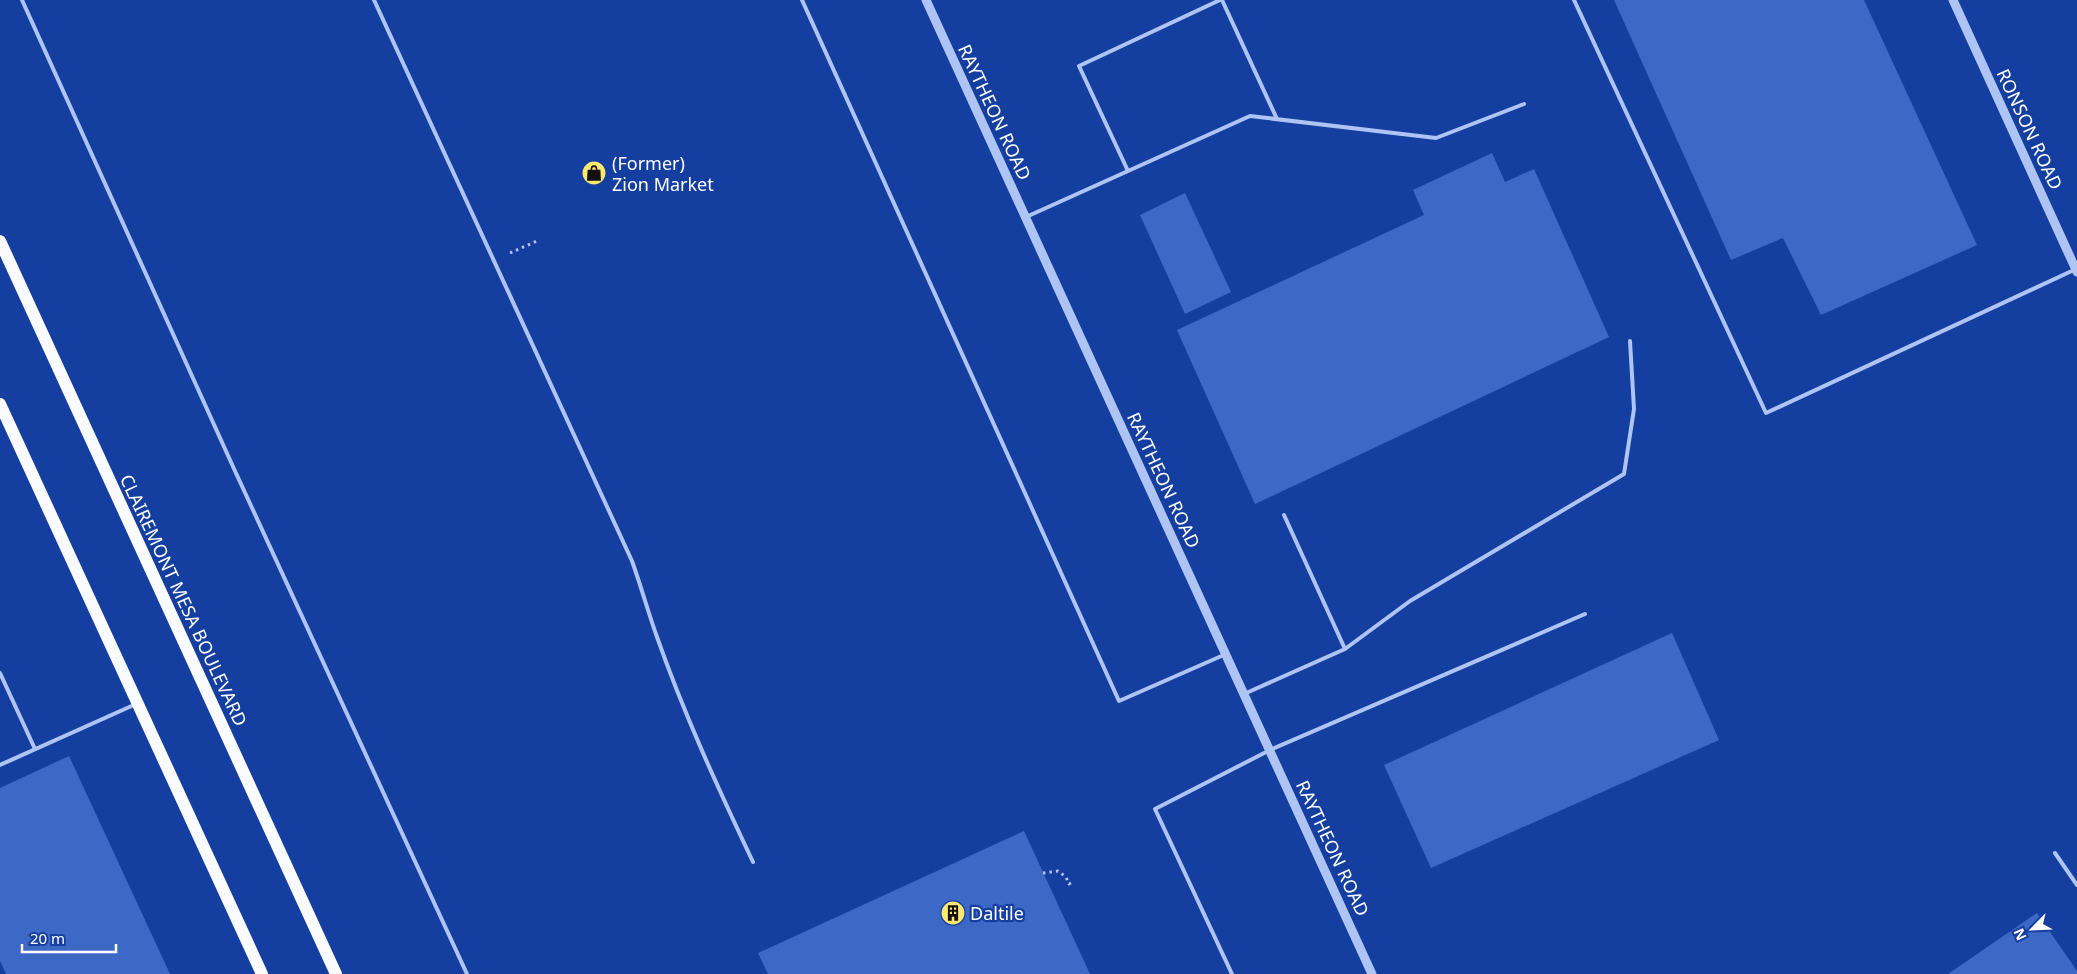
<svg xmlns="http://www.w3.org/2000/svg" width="2077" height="974" font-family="'Noto Sans',sans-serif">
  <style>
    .building { fill: #3d69c6 }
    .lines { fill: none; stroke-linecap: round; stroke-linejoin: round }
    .path { stroke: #adc4f4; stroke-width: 3; stroke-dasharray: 2.5 4; stroke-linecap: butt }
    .service { stroke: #adc4f4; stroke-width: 4 }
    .tertiary { stroke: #adc4f4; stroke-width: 9 }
    .primary { stroke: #fafbff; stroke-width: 12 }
    .labels { text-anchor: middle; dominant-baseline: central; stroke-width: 4.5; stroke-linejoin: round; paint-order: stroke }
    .street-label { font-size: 18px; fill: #fff; stroke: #143fa0 }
    .poi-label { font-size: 18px; fill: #fff; stroke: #143fa0; text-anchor: start }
  </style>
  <rect width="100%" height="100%" fill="#143fa0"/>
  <path class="building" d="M 1614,0 L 1864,0 L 1977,245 L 1821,315 L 1783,238 L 1731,260 Z
    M 1492,153 L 1505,182 L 1534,169 L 1609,337 L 1255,504 L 1177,330 L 1424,215 L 1413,190 Z
    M 1185,193 L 1231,292 L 1185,314 L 1140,215 Z
    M 1672,633 L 1719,740 L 1431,868 L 1384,765 Z
    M 69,756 L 170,974 L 6,974 L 0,961 L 0,788 Z
    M 1024,831 L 1090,974 L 768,974 L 758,953 Z
    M 2037,913 L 2077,971 L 2077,974 L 1948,974 Z"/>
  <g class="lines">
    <path class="path" d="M 510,253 L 537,241
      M 1043,873 L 1058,871 L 1066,877 L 1069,884 L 1073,882"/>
    <path class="service" d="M 22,0 L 235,471 L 467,974
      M 374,0 L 632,561 C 641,586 648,612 657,637 C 684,714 718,788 753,862
      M 802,0 L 1119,701 L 1226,654
      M 1222,0 L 1277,119
      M 1574,0 L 1766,413 L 2076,269
      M 1128,171 L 1079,66 L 1220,0
      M 1026,217 L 1250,116 L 1436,138 L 1524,104
      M 1345,649 L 1410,601 L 1624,474 L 1634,409 L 1630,341
      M 0,673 L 35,749
      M 1244,694 L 1345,649 L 1284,515
      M 0,765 L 136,704
      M 2055,853 L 2077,885
      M 1232,974 L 1155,809 L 1270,750 L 1585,614"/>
    <path class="tertiary" d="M 926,0 L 1372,974
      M 1953,0 L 2077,272"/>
    <path class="primary" d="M 0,241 L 336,974
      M 0,404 L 262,974"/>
  </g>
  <defs>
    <symbol id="shop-disc" viewBox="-11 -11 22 22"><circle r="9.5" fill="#ffe870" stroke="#143fa0"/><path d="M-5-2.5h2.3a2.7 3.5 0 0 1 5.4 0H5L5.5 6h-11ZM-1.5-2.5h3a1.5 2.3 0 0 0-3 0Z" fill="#111"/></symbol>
    <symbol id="building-disc" viewBox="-11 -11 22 22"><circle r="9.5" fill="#ffe870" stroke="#143fa0"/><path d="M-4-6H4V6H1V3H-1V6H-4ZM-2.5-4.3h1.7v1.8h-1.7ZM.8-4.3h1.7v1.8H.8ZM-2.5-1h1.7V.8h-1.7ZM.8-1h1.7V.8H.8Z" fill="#111"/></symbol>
  </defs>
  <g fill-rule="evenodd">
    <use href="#shop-disc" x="580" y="159" width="28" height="28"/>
    <use href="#building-disc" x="939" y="899" width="28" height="28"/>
  </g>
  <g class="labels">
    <g class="street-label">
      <text transform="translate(995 112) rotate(65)">RAYTHEON ROAD</text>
      <text transform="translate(2030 129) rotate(65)">RONSON ROAD</text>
      <text transform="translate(1164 480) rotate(65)">RAYTHEON ROAD</text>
      <text transform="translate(184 600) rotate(65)">CLAIREMONT MESA BOULEVARD</text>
      <text transform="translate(1333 848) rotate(65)">RAYTHEON ROAD</text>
    </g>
    <g class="poi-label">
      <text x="612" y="163">(Former)<tspan x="612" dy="21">Zion Market</tspan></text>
      <text x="970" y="913">Daltile</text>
    </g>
  </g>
  <g transform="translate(2032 929) rotate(246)" stroke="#143fa0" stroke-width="4" paint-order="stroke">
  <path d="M0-4L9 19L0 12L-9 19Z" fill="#ffffff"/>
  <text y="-8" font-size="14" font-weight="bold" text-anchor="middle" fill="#ffffff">N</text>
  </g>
  <path d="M22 944v8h94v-8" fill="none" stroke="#ffffff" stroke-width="2.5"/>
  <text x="30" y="944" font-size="15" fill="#ffffff" stroke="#143fa0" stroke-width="4" paint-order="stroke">20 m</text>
</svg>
